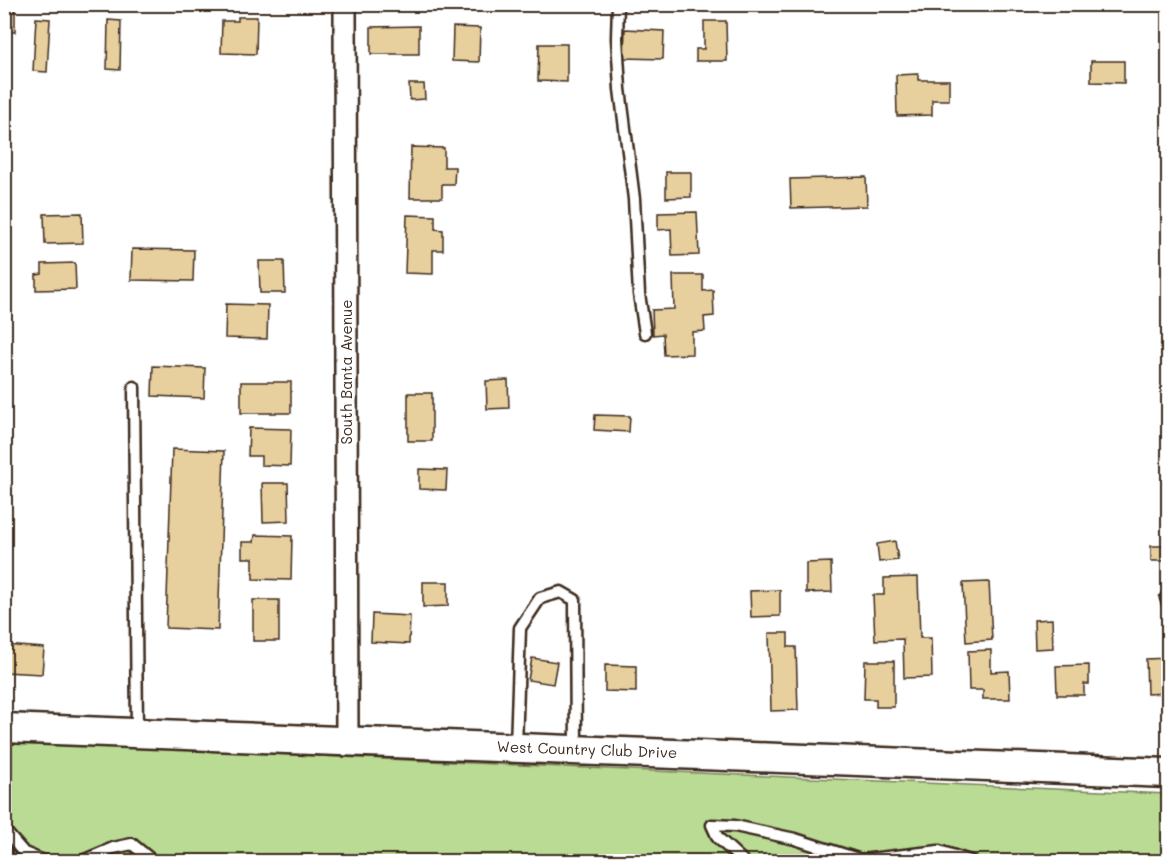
<svg xmlns="http://www.w3.org/2000/svg" width="1173" height="866" font-family="Mali,sans-serif">
  <style>
    .green { fill: #badb94; stroke: #7a8259; stroke-width: 1.5 }
    .building { fill: #e8cf9e; stroke: #3b2a1e; stroke-width: 1.5 }
    .lines { fill: none; stroke-linecap: round; stroke-linejoin: round }
    .lane-casing { stroke: #3b2a1e; stroke-width: 15 }
    .street-casing { stroke: #3b2a1e; stroke-width: 26 }
    .secondary-casing { stroke: #3b2a1e; stroke-width: 33 }
    .lane { stroke: #fff; stroke-width: 10 }
    .street { stroke: #fff; stroke-width: 21 }
    .secondary { stroke: #fff; stroke-width: 28 }
    .labels { text-anchor: middle; dominant-baseline: central; stroke-width: 4.5; stroke-linejoin: round; paint-order: stroke }
    .street-label { font-size: 15px; fill: #3b2a1e; stroke: #fff }
  </style>
  <rect width="100%" height="100%" fill="#fff"/>
  <filter id="ink" filterUnits="userSpaceOnUse"><feTurbulence type="fractalNoise" baseFrequency=".0167" numOctaves="2"/><feDisplacementMap in="SourceGraphic" scale="12" xChannelSelector="R" yChannelSelector="G"/><feConvolveMatrix kernelMatrix="1 2 1 2 8 2 1 2 1" color-interpolation-filters="sRGB"/></filter>
  <g filter="url(#ink)">
    <path class="green" d="M 5,742 L 1168,794 L 1168,861 L 5,861 Z"/>
    <path class="building" d="M 4,10 L 15,10 L 15,32 L 4,32 Z
      M 238,17 L 257,17 L 256,54 L 221,53 L 222,21 L 238,21 Z
      M 36,18 L 50,19 L 47,72 L 33,71 Z
      M 108,20 L 121,21 L 120,70 L 107,69 Z
      M 704,21 L 726,21 L 727,61 L 696,61 L 696,49 L 704,49 Z
      M 419,26 L 419,54 L 371,54 L 371,27 Z
      M 453,27 L 480,28 L 479,62 L 452,61 Z
      M 625,29 L 664,31 L 663,59 L 624,58 Z
      M 539,44 L 567,44 L 567,82 L 538,81 Z
      M 1091,61 L 1124,61 L 1124,83 L 1091,82 Z
      M 918,74 L 918,80 L 949,80 L 949,100 L 932,100 L 932,115 L 897,116 L 896,75 Z
      M 409,84 L 424,84 L 425,99 L 410,100 Z
      M 411,147 L 444,148 L 444,167 L 455,167 L 454,184 L 442,184 L 442,198 L 410,198 Z
      M 666,172 L 691,172 L 691,197 L 666,198 Z
      M 866,177 L 867,206 L 791,208 L 790,179 Z
      M 697,212 L 699,255 L 672,256 L 671,229 L 658,230 L 658,213 Z
      M 82,213 L 83,243 L 45,244 L 44,214 Z
      M 407,215 L 435,216 L 435,229 L 443,230 L 443,250 L 433,250 L 433,274 L 405,273 Z
      M 132,249 L 194,250 L 193,281 L 131,280 Z
      M 259,261 L 284,261 L 285,293 L 260,293 Z
      M 75,263 L 76,289 L 36,290 L 36,275 L 42,274 L 42,264 Z
      M 673,275 L 703,275 L 703,291 L 713,290 L 714,316 L 704,317 L 705,331 L 692,332 L 692,354 L 664,355 L 663,334 L 653,335 L 652,310 L 674,309 Z
      M 226,304 L 268,305 L 267,339 L 225,338 Z
      M 153,366 L 205,368 L 204,398 L 152,396 Z
      M 508,380 L 509,408 L 487,409 L 486,381 Z
      M 241,382 L 291,382 L 291,413 L 241,413 Z
      M 408,393 L 432,393 L 432,441 L 408,441 Z
      M 595,415 L 630,416 L 629,432 L 594,430 Z
      M 249,428 L 291,429 L 290,466 L 261,465 L 261,456 L 248,456 Z
      M 172,449 L 224,451 L 218,630 L 166,628 Z
      M 419,469 L 447,470 L 446,490 L 419,489 Z
      M 262,483 L 288,483 L 289,521 L 263,522 Z
      M 255,535 L 292,536 L 291,580 L 253,579 L 253,558 L 242,558 L 242,542 L 254,542 Z
      M 895,541 L 898,560 L 879,562 L 877,544 Z
      M 1151,546 L 1168,546 L 1168,561 L 1151,561 Z
      M 831,562 L 832,592 L 806,593 L 806,563 Z
      M 918,577 L 920,638 L 931,638 L 932,677 L 904,678 L 903,639 L 875,640 L 873,595 L 884,595 L 884,578 Z
      M 423,582 L 448,582 L 448,606 L 423,607 Z
      M 989,582 L 992,640 L 966,642 L 963,583 Z
      M 780,590 L 780,616 L 751,617 L 750,591 Z
      M 253,600 L 279,600 L 279,641 L 253,641 Z
      M 372,614 L 410,616 L 409,644 L 371,642 Z
      M 1052,619 L 1053,648 L 1035,649 L 1034,620 Z
      M 769,633 L 788,633 L 788,647 L 796,647 L 798,710 L 771,711 Z
      M 4,645 L 44,648 L 42,674 L 4,672 Z
      M 991,650 L 991,672 L 1009,671 L 1010,699 L 983,699 L 983,690 L 969,690 L 968,651 Z
      M 532,658 L 557,662 L 553,684 L 528,680 Z
      M 1168,658 L 1168,693 L 1147,694 L 1146,659 Z
      M 865,661 L 894,661 L 894,707 L 876,707 L 876,699 L 864,699 Z
      M 605,665 L 636,666 L 636,692 L 605,691 Z
      M 1089,665 L 1089,684 L 1084,684 L 1084,695 L 1057,695 L 1056,666 Z"/>
    <g class="lines">
      <defs>
        <path id="lane" d="M 618,4 L 617,38 L 620,89 L 634,199 L 639,294 L 645,333
          M 134,387 L 137,732
          M 1168,595 L 1166,598 L 1168,604
          M 516,746 L 520,628 L 540,598 L 561,592 L 575,600 L 576,749
          M 4,830 L 24,853 L 46,862
          M 80,862 L 113,848 L 132,844 L 154,862
          M 744,862 L 718,838 L 712,825 L 735,826 L 795,839 L 861,860 L 939,851 L 973,862"/>
        <path id="street" d="M 345,4 L 347,740"/>
        <path id="secondary" d="M 4,728 L 1168,773"/>
      </defs>
      <use href="#lane" class="lane-casing"/>
      <use href="#street" class="street-casing"/>
      <use href="#secondary" class="secondary-casing"/>
      <use href="#lane" class="lane"/>
      <use href="#street" class="street"/>
      <use href="#secondary" class="secondary"/>
    </g>
  </g>
  <g class="labels">
    <g class="street-label">
      <text transform="translate(346 372) rotate(-90)">South Banta Avenue</text>
      <text transform="translate(587 749) rotate(2)">West Country Club Drive</text>
    </g>
  </g>
  <rect width="1173" height="866" fill="none" stroke="#fff" stroke-width="24"/>
  <rect x="12" y="12" width="1149" height="842" fill="none" stroke="#3b2a1e" stroke-width="2" filter="url(#ink)"/>
</svg>
